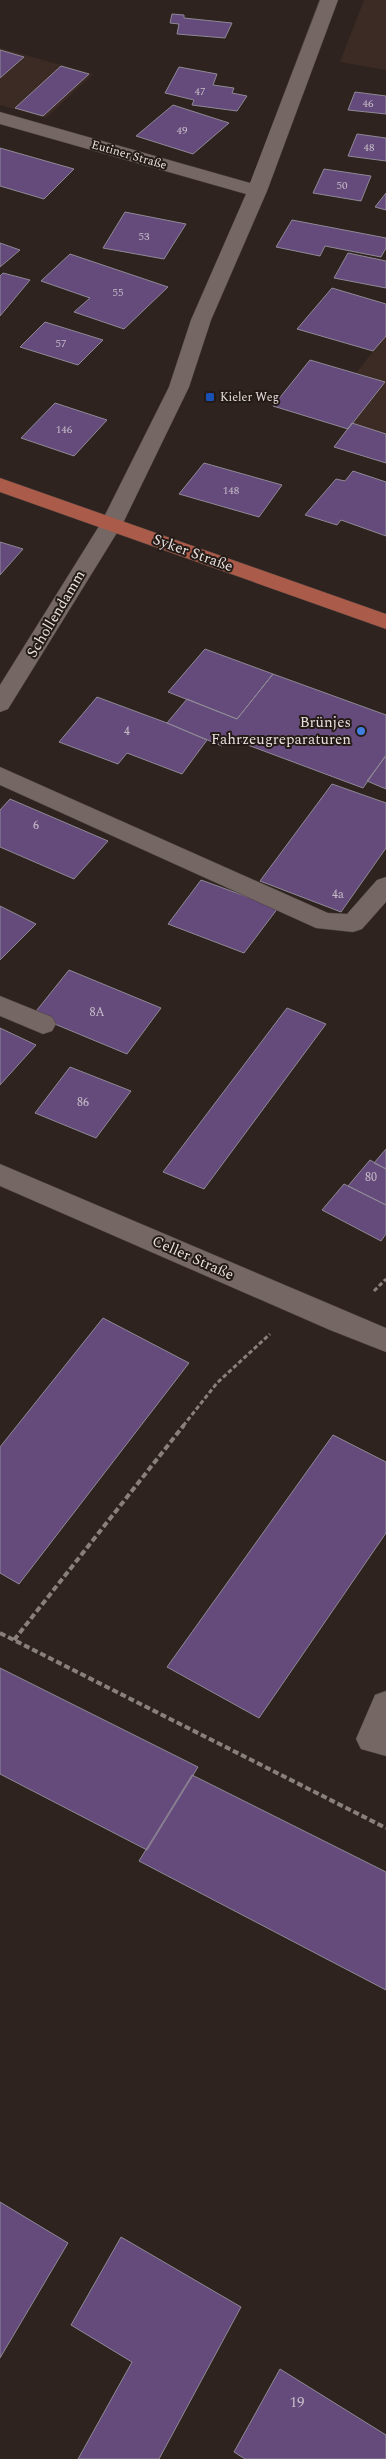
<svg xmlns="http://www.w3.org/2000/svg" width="386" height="2459" font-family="Spectral,serif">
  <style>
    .built { fill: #3c2b24 }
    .building { fill: #644b7c; stroke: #8f8995 }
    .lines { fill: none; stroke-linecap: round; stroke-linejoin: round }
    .minor-casing { stroke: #483f3c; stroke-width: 1 }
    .major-casing { stroke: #483f3c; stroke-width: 1 }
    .path-far1 { stroke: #897f7c; stroke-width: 3; stroke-dasharray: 4.5 2.5; stroke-linecap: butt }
    .path { stroke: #897f7c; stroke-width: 4; stroke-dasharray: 6 3; stroke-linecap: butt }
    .minor { fill: #756763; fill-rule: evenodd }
    .major { fill: #ab5b49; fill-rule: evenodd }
    .transit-dot { fill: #1a4fb4; stroke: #241a16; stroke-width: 2 }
    .shop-dot { fill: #3f7fe0; stroke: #241a16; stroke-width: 2 }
    .labels { text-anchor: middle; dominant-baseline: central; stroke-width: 4; stroke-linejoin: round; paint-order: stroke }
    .far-number-label { font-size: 11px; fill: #c7bbc6 }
    .far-street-label { font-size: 12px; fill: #e8e0de; stroke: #241a16 }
    .far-poi-label { font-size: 12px; fill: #e8e0de; stroke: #241a16; text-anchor: start }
    .number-label { font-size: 12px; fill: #c7bbc6 }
    .street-label { font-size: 15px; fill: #e8e0de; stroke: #241a16 }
    .poi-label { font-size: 15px; fill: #e8e0de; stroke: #241a16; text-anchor: end }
    .near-number-label { font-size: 15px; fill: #c7bbc6 }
  </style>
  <rect width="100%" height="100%" fill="#2e231f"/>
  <path class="built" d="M 364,0 L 386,0 L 386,70 L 340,62 Z
    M 0,48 L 93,74 L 46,118 L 0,105 Z
    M 386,335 L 386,463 L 334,447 L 385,382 L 356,373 Z"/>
  <path class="building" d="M 172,14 L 184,15 L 184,18 L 232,23 L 225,38 L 177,34 L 179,24 L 170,23 Z
    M 0,50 L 24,57 L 0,78 Z
    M 61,66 L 89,74 L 43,116 L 15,108 Z
    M 179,67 L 217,74 L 213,85 L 234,88 L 232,93 L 247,96 L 237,111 L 192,105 L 194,100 L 165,93 Z
    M 355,92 L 386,96 L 386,114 L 348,110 Z
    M 173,105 L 229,123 L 193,154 L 136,136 Z
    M 357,134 L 386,138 L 386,161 L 348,156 Z
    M 0,148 L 74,169 L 44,199 L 0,186 Z
    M 324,169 L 371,176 L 361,201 L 313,193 Z
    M 386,193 L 386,210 L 375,207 Z
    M 125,212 L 186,224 L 164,259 L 103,248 Z
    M 292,220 L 386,238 L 386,248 L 381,257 L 325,246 L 320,256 L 276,247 Z
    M 0,243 L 20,250 L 0,267 Z
    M 348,253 L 386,261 L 386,288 L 334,278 Z
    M 70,254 L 168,287 L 124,329 L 74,312 L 90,298 L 41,281 Z
    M 3,273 L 30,280 L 0,316 L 0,276 Z
    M 332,288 L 386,304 L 386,336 L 373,351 L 297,329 Z
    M 45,322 L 103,340 L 78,365 L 20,347 Z
    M 310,360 L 385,382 L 348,429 L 273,406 Z
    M 55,403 L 107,420 L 74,456 L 21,438 Z
    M 352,423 L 386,434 L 386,463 L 334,447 Z
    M 204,463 L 282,485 L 259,517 L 179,494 Z
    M 353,471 L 386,482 L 386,536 L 341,520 L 337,525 L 305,515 L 336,479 L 345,481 Z
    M 0,542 L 23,549 L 0,575 Z
    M 205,649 L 273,674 L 237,719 L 168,692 Z
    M 273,674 L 386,715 L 386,755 L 363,788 L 229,738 L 222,746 L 167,723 L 187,699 L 237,719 Z
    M 97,697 L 167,723 L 207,740 L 182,774 L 127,753 L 118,764 L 59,742 Z
    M 385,757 L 386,757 L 386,789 L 367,781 Z
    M 332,784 L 386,803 L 386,848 L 341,912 L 260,881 Z
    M 10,799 L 108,841 L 74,879 L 0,847 L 0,810 Z
    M 201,880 L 278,908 L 244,953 L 168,924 Z
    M 0,906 L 36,924 L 0,960 Z
    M 69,970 L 161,1008 L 127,1054 L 33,1015 Z
    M 287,1008 L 326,1024 L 204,1189 L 163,1172 Z
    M 0,1028 L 36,1045 L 0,1085 Z
    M 70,1067 L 131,1091 L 96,1138 L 35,1113 Z
    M 386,1149 L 386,1169 L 374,1163 Z
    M 370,1160 L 386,1169 L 386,1205 L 348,1186 Z
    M 344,1184 L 386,1205 L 386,1234 L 381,1241 L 322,1210 Z
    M 103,1318 L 189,1363 L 19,1584 L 0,1573 L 0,1447 Z
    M 333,1435 L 386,1462 L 386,1533 L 259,1718 L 167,1667 Z
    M 0,1668 L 198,1767 L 147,1850 L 0,1774 Z
    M 192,1775 L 386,1872 L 386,1990 L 139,1861 Z
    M 0,2202 L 68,2243 L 0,2358 Z
    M 121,2237 L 241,2307 L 159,2459 L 78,2459 L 132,2362 L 71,2325 Z
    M 280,2369 L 386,2435 L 386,2459 L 245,2459 L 234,2452 Z"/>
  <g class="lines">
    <defs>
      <path id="minor" d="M 320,0 L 338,0 L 267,191 L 211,320 L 189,387 L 123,523 L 8,709 L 0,712 L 0,685 L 101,523 L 169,387 L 191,320 L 246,194 L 0,124 L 0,112 L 250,183 Z
        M 0,767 L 328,913 L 347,914 L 377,880 L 386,877 L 386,902 L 362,929 L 353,932 L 316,928 L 0,785 Z
        M 0,996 L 52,1017 L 56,1024 L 52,1031 L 43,1034 L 0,1016 Z
        M 0,1164 L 386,1328 L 386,1352 L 330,1330 L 0,1186 Z
        M 386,1691 L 386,1756 L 361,1749 L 356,1739 L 375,1695 Z"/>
      <path id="major" d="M 0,478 L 386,614 L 386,629 L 0,492 Z"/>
    </defs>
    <use href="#minor" class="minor-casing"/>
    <use href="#major" class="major-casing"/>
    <path class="path-far1" d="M 374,1291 L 386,1279
      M 183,1426 L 217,1383 L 270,1334"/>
    <path class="path" d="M 0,1633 L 386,1828
      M 14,1640 L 184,1425"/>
    <use href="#minor" class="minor"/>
    <use href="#major" class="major"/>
  </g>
  <rect class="transit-dot" x="205" y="392" width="10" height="10" rx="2.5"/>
  <circle class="shop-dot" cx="361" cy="731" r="5"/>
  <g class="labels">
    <g class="far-number-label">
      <text x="200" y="91">47</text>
      <text x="368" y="103">46</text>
      <text x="182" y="130">49</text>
      <text x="369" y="147">48</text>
      <text x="342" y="185">50</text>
      <text x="144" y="236">53</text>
      <text x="118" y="292">55</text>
      <text x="61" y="343">57</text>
      <text x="64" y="429">146</text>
      <text x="231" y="490">148</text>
    </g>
    <g class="far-street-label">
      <text transform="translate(129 155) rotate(16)">Eutiner Straße</text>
    </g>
    <g class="far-poi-label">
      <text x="220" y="397">Kieler Weg</text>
    </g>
    <g class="number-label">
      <text x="127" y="731">4</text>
      <text x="36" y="825">6</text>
      <text x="338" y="894">4a</text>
      <text x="97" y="1012">8A</text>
      <text x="83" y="1102">86</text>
      <text x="371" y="1177">80</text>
    </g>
    <g class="street-label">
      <text transform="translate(193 553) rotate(20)">Syker Straße</text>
      <text transform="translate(56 614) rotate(-59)">Schollendamm</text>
      <text transform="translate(193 1258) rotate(24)">Celler Straße</text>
    </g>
    <g class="poi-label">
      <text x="351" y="722">Brünjes<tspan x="351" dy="17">Fahrzeugreparaturen</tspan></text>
    </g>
    <g class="near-number-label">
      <text x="297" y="2402">19</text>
    </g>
  </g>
</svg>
